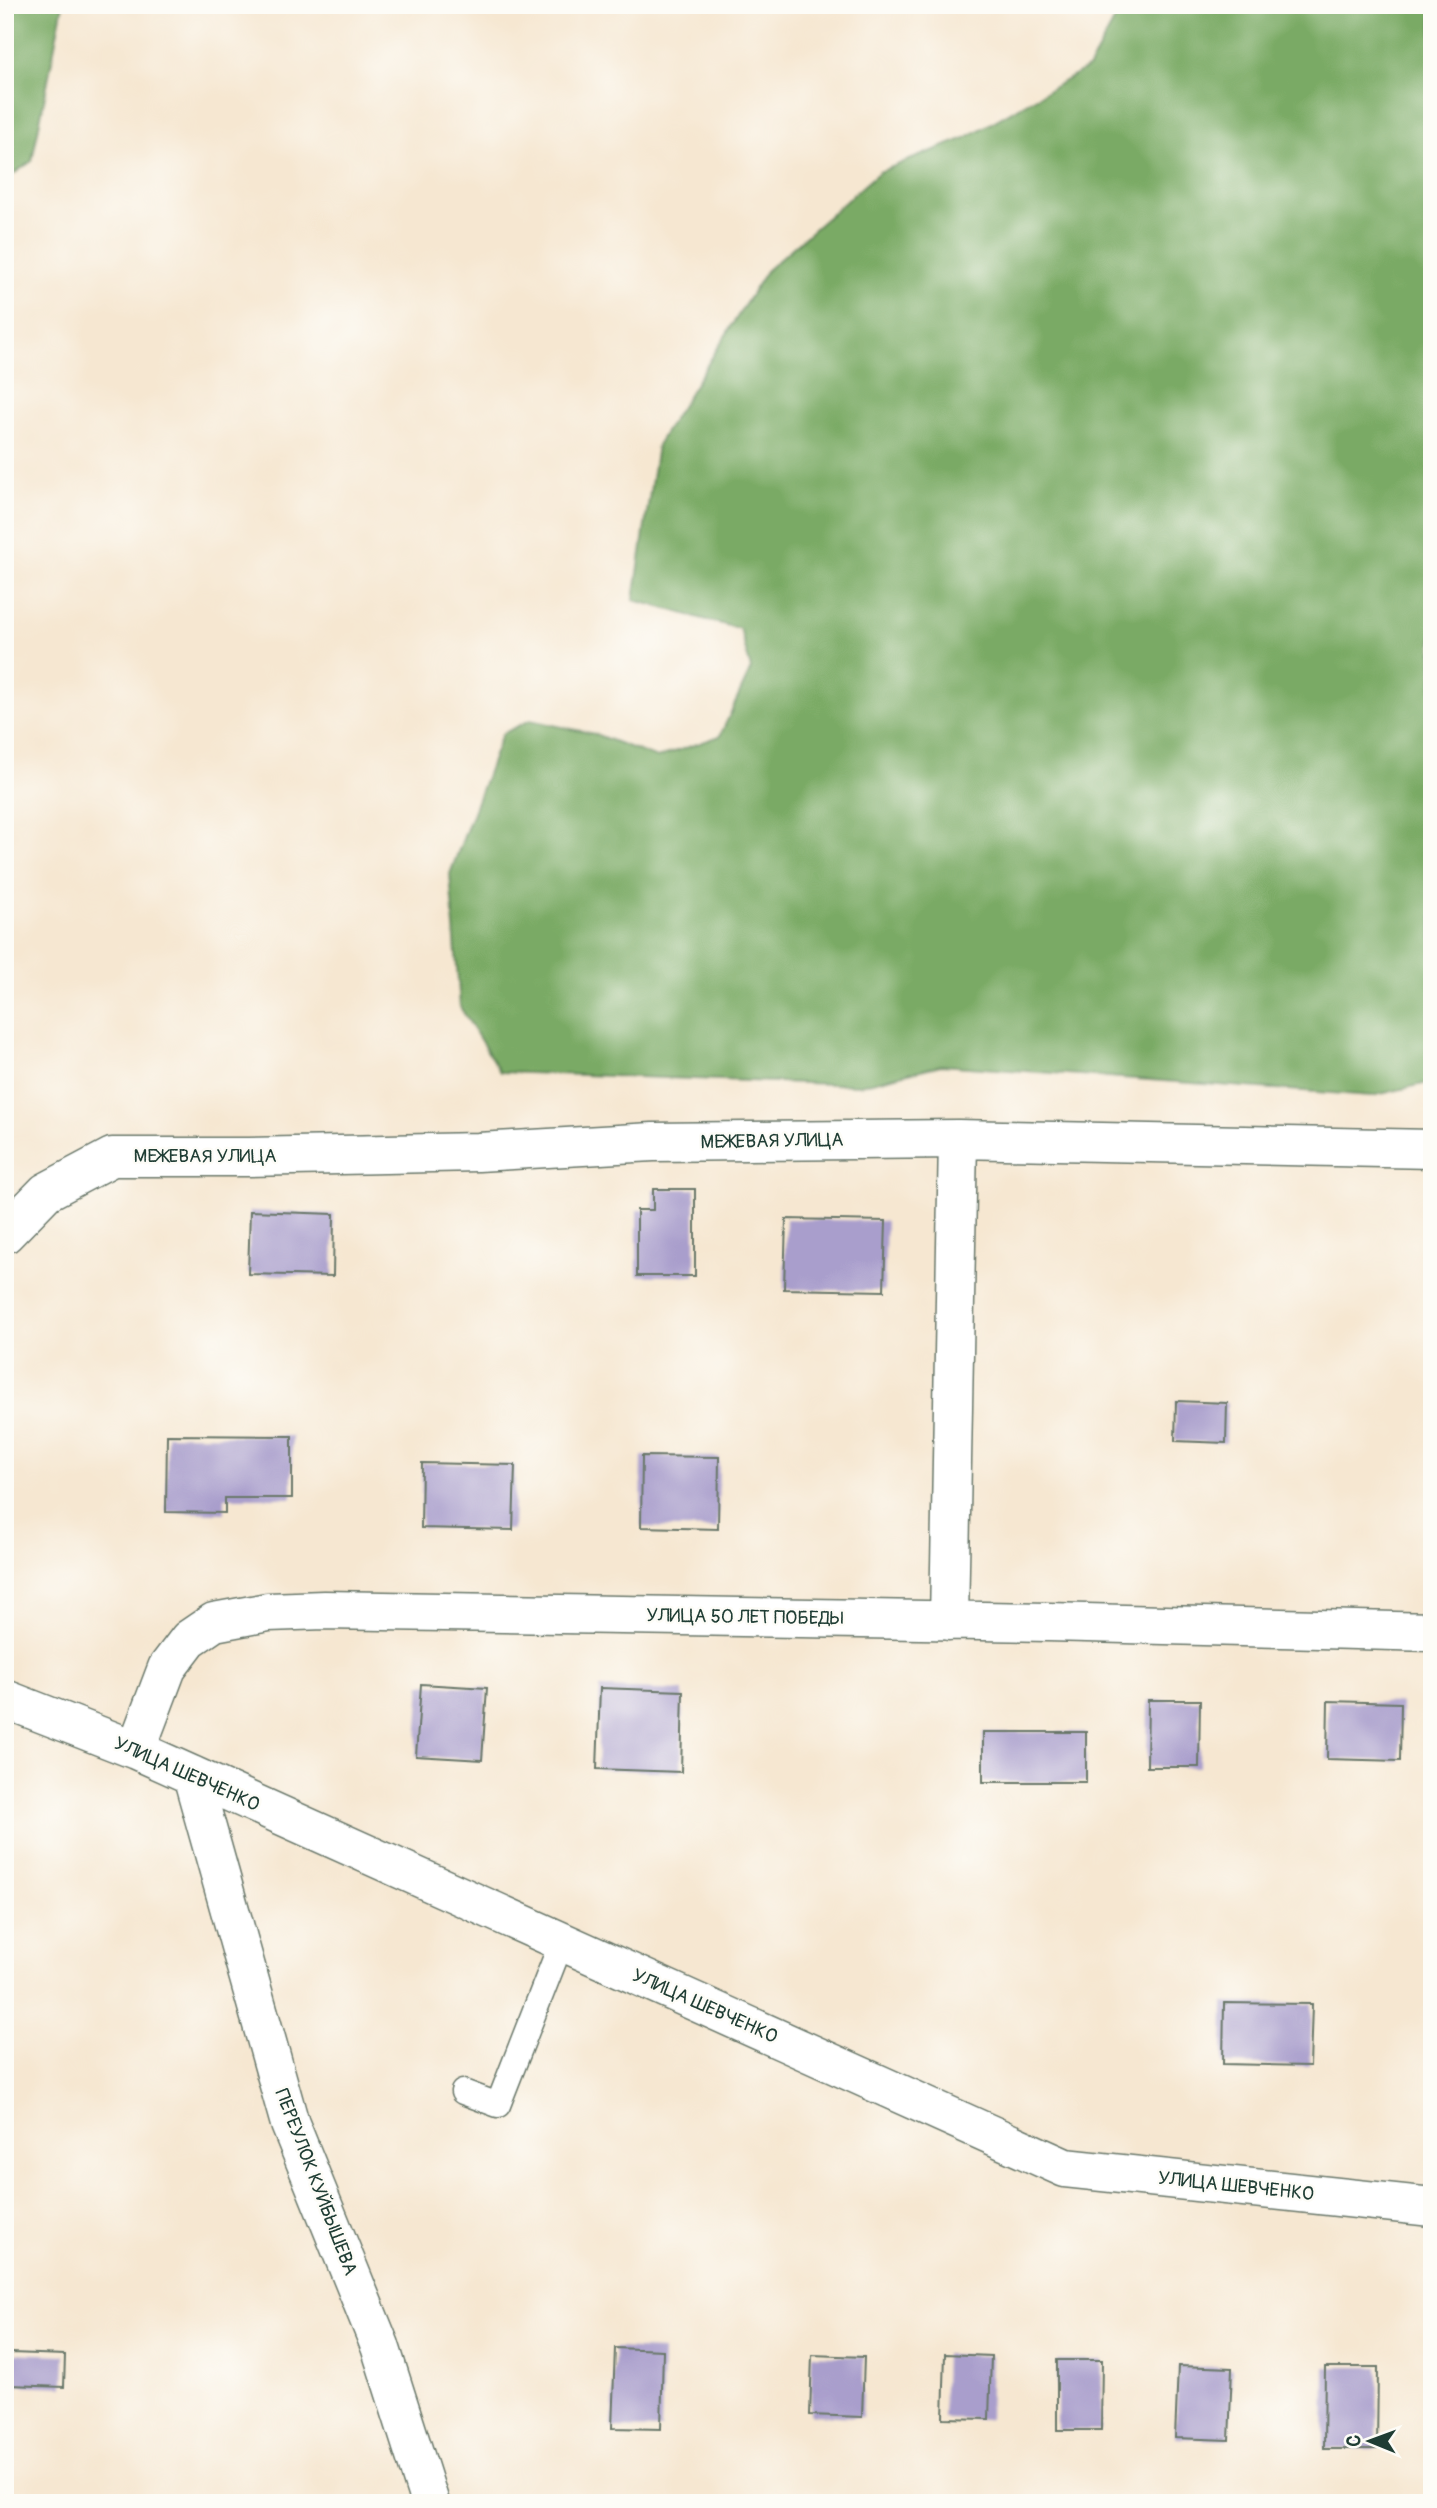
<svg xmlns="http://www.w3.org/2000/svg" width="1437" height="2508" font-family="Pangolin,sans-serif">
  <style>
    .forest { fill: #7aaa65; stroke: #4c744c; stroke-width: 2 }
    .building { fill: #a99ecc }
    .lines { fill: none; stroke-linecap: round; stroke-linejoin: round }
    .service-casing { stroke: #6a786b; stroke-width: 27 }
    .minor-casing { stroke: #6a786b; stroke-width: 41 }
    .service { stroke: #fff; stroke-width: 24 }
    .minor { stroke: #fff; stroke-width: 38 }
    .labels { text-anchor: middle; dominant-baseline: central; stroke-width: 5; stroke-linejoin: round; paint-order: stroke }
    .street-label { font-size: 19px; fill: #1f3d34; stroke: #fdfcf7 }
  </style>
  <rect width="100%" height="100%" fill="#fdfcf7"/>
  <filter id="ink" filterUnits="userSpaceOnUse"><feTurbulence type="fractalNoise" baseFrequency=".0143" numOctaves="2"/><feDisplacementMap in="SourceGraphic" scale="14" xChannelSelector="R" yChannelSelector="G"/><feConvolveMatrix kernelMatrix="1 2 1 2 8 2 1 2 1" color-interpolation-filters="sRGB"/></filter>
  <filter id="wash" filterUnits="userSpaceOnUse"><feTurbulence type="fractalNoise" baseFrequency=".00686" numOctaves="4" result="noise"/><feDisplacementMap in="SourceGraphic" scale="28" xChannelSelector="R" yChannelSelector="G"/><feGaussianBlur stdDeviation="1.57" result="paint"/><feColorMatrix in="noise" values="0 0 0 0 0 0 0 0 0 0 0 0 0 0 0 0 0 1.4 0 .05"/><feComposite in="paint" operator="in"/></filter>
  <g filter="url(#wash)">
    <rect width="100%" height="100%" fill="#f6e7d1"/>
    <path class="forest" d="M 5,5 L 63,5 L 32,161 L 5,180 Z
      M 1123,5 L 1432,5 L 1432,1082 L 1372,1096 L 941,1065 L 860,1085 L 500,1072 L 460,1007 L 450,874 L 502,734 L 530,720 L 595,734 L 657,758 L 720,736 L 751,669 L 740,629 L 634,600 L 657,445 L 766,271 L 879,172 L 965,138 L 1089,67 Z"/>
    <g id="blocks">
      <path class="building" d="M 653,1189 L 695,1189 L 695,1276 L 637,1276 L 637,1210 L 653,1210 Z
        M 250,1211 L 334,1214 L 333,1276 L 248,1274 Z
        M 786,1219 L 886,1221 L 884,1291 L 784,1289 Z
        M 1176,1401 L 1227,1403 L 1226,1443 L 1175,1441 Z
        M 167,1435 L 292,1436 L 292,1498 L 225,1498 L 225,1513 L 166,1512 Z
        M 642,1456 L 719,1457 L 718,1529 L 641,1527 Z
        M 422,1463 L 515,1465 L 513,1530 L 421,1528 Z
        M 421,1684 L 487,1688 L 482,1760 L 416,1756 Z
        M 600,1688 L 683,1691 L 681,1772 L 597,1769 Z
        M 1148,1700 L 1200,1700 L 1199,1767 L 1147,1767 Z
        M 1328,1701 L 1401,1703 L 1400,1761 L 1327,1759 Z
        M 983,1732 L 1086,1732 L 1086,1782 L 983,1782 Z
        M 1224,2003 L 1312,2004 L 1310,2066 L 1223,2064 Z
        M 615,2348 L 663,2350 L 661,2429 L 612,2428 Z
        M 11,2353 L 65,2355 L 64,2387 L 10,2385 Z
        M 945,2354 L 991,2356 L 989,2419 L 943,2418 Z
        M 812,2355 L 864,2357 L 862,2417 L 810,2415 Z
        M 1057,2360 L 1102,2360 L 1101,2430 L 1057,2430 Z
        M 1178,2366 L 1232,2368 L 1229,2440 L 1175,2438 Z
        M 1325,2367 L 1378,2367 L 1377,2449 L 1324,2449 Z"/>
    </g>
  </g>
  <g filter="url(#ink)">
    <use href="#blocks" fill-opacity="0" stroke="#6a786b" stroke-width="2"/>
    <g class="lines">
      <defs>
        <path id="service" d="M 463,2092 L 498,2105 L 562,1941"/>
        <path id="minor" d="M 5,1234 L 46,1192 L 112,1157 L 248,1157 L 478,1152 L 653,1142 L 958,1139 L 1432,1149
          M 949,1621 L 958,1139
          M 5,1699 L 136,1750 L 1065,2168 L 1432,2207
          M 136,1750 L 167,1668 L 189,1639 L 214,1622 L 268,1612 L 324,1610 L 1048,1622 L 1432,1632
          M 192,1775 L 290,2124 L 380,2346 L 430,2503"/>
      </defs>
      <use href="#service" class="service-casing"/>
      <use href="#minor" class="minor-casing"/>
      <use href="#service" class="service"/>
      <use href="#minor" class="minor"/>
    </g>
  </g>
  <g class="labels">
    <g class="street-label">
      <text transform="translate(772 1141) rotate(-1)">МЕЖЕВАЯ УЛИЦА</text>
      <text x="205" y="1156">МЕЖЕВАЯ УЛИЦА</text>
      <text transform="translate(745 1617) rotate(1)">УЛИЦА 50 ЛЕТ ПОБЕДЫ</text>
      <text transform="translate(187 1774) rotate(24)">УЛИЦА ШЕВЧЕНКО</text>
      <text transform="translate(705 2006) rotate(24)">УЛИЦА ШЕВЧЕНКО</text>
      <text transform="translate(316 2182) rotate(69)">ПЕРЕУЛОК КУЙБЫШЕВА</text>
      <text transform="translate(1236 2186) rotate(6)">УЛИЦА ШЕВЧЕНКО</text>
    </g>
  </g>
  <rect width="1437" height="2508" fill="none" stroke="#fdfcf7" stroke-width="28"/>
  <g transform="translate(1370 2441) rotate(271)" stroke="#fdfcf7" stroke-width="5" paint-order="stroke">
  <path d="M0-5L12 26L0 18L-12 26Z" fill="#1f3d34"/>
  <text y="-10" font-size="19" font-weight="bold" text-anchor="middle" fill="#1f3d34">С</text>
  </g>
</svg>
